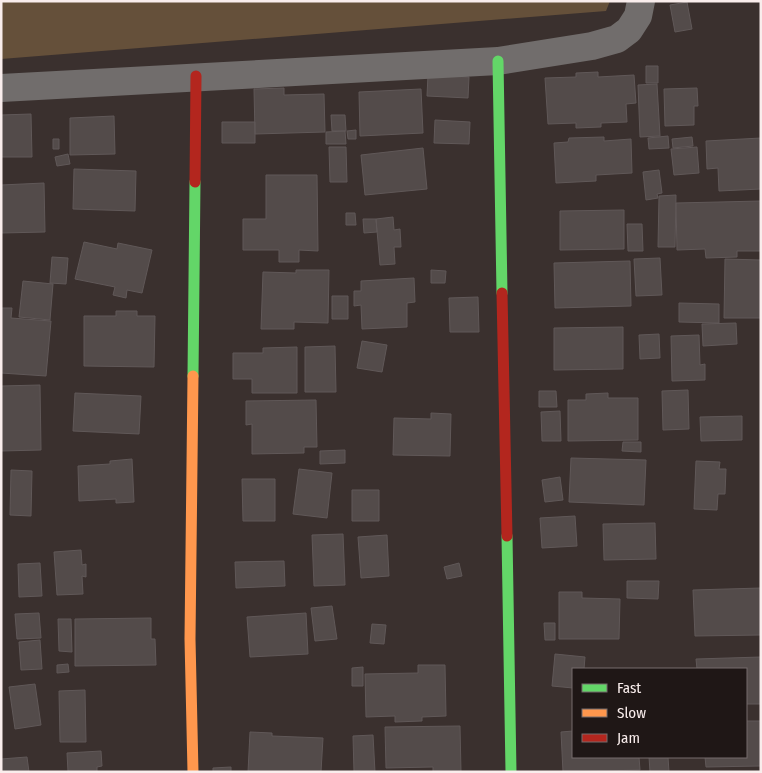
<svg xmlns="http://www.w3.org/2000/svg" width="762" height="773" font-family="'Fira Sans Condensed',sans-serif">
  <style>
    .green { fill: #65503a }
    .building { fill: #534b4a; stroke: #605858 }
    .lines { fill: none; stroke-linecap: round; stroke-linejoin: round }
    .street { stroke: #716d6c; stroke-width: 28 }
    .fast { stroke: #63d668; stroke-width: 11 }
    .slow { stroke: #ff974d; stroke-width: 11 }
    .jam { stroke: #b3261e; stroke-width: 11 }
  </style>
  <rect width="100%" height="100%" fill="#3a302e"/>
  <path class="green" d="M 1,1 L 610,1 L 606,11 L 1,59 Z"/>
  <path class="building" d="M 687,2 L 692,29 L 675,32 L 670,5 Z
    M 646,66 L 658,66 L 658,83 L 646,83 Z
    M 598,72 L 598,77 L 634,75 L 636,103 L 626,104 L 627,122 L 601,123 L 601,127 L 576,128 L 576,123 L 548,124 L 545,78 L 576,77 L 576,73 Z
    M 428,75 L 469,77 L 468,98 L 427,96 Z
    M 657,84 L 660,136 L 640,137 L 638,85 Z
    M 284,88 L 284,95 L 324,94 L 325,132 L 255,134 L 254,89 Z
    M 697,88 L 698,106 L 694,106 L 694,125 L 665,126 L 664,89 Z
    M 421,89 L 423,133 L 360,136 L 359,92 Z
    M 31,114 L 32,157 L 1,157 L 1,115 Z
    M 331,115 L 345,115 L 346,131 L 332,131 Z
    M 114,116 L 115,154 L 70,155 L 70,118 Z
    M 435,120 L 470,122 L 469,144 L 434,143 Z
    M 222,122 L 255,122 L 255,143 L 222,143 Z
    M 356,130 L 356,139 L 348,139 L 347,131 Z
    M 345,131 L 346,144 L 326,144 L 326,132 Z
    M 668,136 L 669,148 L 649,149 L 648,138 Z
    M 604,137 L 604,141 L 631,139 L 632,173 L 596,175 L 596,181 L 556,183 L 554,143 L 568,142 L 569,138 Z
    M 692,137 L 693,146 L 673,148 L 672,139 Z
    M 761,138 L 761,189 L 719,191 L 718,168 L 707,169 L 706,141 Z
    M 53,139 L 59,139 L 59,149 L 53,149 Z
    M 329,147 L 346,147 L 347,182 L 330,182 Z
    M 697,147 L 699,173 L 674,175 L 671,149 Z
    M 423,148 L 427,189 L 365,195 L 361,155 Z
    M 68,154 L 70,164 L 57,166 L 55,157 Z
    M 74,169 L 136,171 L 135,211 L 73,209 Z
    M 659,170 L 662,193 L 657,194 L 658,198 L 646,200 L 643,172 Z
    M 266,175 L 317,175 L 318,251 L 299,250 L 299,262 L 279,262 L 279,250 L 243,250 L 243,219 L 266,219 Z
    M 44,183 L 45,232 L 1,233 L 1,185 Z
    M 676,195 L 675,247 L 658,247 L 659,196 Z
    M 761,201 L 761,251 L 737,251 L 737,257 L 706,258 L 705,249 L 677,250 L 676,203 Z
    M 624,210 L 624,249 L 560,250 L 560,211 Z
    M 346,213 L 355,213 L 356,225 L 346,225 Z
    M 393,217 L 394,230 L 400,229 L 401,247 L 394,247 L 395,264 L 380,265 L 376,219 Z
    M 363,219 L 376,219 L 377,232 L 364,233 Z
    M 627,224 L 642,224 L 643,251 L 628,251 Z
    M 84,242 L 117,249 L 118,243 L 152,250 L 142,293 L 127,290 L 126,298 L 113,295 L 115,287 L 75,279 Z
    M 52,257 L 68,258 L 66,284 L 50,283 Z
    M 660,258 L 662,295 L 636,296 L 634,259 Z
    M 725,259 L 761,260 L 761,318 L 724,318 Z
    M 630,261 L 631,306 L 555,308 L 554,263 Z
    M 296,270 L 329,270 L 328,323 L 294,322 L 294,329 L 261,329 L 263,272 L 296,273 Z
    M 431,270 L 446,271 L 445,283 L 431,283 Z
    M 414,278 L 415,302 L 407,303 L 407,327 L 362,329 L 361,305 L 354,306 L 354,291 L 361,291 L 361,281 Z
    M 23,281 L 53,284 L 50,320 L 19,317 Z
    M 332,296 L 348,296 L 348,319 L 332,319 Z
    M 478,297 L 479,332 L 450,332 L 449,298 Z
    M 679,303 L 719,304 L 719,323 L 679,322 Z
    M 1,308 L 12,308 L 11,318 L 51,321 L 46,376 L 1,373 Z
    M 116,311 L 137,311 L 137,316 L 155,316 L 154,367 L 84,366 L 84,316 L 116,316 Z
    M 736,323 L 737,344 L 703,346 L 702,324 Z
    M 623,327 L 623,369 L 554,370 L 554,328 Z
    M 659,334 L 660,358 L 640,359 L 639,335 Z
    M 699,335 L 700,365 L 705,364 L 705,380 L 672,381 L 671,336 Z
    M 362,341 L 387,345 L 382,372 L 357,368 Z
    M 335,346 L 336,392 L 305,392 L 305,347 Z
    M 297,347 L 297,393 L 252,393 L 252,379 L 233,379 L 233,353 L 263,353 L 263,348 Z
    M 40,385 L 41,450 L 1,451 L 1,386 Z
    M 688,390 L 689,429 L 663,430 L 662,391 Z
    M 539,391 L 556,391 L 557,407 L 539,407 Z
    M 75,393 L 141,396 L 139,434 L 73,431 Z
    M 608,393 L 608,398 L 638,398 L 638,440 L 568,441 L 568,400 L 586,400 L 586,394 Z
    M 316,400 L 317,447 L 304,447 L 304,453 L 252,454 L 252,424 L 246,425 L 246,401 Z
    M 560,411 L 561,441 L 542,441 L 541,412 Z
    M 431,413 L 451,414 L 450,456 L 393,455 L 394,418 L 431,419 Z
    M 742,416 L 742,440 L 701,441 L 700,417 Z
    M 623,442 L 641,442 L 641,452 L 622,451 Z
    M 345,450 L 345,463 L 320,464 L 320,451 Z
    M 571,458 L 646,460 L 644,505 L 569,502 Z
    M 132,459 L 134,502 L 116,503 L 116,499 L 79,501 L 78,466 L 110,464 L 110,461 Z
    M 696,461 L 720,462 L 719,469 L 726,469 L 725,494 L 718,494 L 717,510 L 694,509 Z
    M 299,469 L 332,473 L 327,518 L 293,514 Z
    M 11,470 L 32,471 L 31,516 L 10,515 Z
    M 560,477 L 563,500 L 545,502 L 542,480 Z
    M 242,479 L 275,479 L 275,521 L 243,521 Z
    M 352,490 L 379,490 L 379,521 L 352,521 Z
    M 575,516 L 577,546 L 542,548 L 540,518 Z
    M 655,523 L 656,559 L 604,560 L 603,524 Z
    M 343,534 L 345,585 L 314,586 L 312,535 Z
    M 387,535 L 389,576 L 361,578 L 358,537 Z
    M 81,550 L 82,565 L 86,564 L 86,577 L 82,576 L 83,594 L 57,595 L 54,552 Z
    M 284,561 L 285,586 L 236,588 L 235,562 Z
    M 40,563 L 42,596 L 19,597 L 18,564 Z
    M 459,563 L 462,576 L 447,579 L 444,567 Z
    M 627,581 L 659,581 L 658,599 L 627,598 Z
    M 761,588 L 761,635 L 695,636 L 693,590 Z
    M 559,592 L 582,592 L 582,598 L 620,599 L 619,639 L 559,639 Z
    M 332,606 L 337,639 L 315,641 L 311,608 Z
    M 39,613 L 41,638 L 17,639 L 15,614 Z
    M 306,613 L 308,654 L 250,657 L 247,617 Z
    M 151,618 L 151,639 L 155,639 L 156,665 L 75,666 L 75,619 Z
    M 58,619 L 71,619 L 72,652 L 59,651 Z
    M 544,623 L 555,623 L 555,640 L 545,640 Z
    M 372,624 L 386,625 L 384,644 L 370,643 Z
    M 40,640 L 42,669 L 21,670 L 19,642 Z
    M 555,654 L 585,657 L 584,669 L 573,669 L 573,688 L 552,686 Z
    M 761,657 L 761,704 L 746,704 L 746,669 L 697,669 L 696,659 Z
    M 68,664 L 69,672 L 57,673 L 57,665 Z
    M 418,665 L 445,665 L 446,716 L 422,717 L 422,721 L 395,722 L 395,716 L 366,717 L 365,674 L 418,673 Z
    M 363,667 L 363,686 L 352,686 L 352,668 Z
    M 35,684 L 41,725 L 15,729 L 9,687 Z
    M 85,690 L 86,742 L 60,742 L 59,691 Z
    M 746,721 L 761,721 L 761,766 L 706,767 L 705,757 L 746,757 Z
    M 460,726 L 461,772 L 433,772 L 433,767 L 386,768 L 385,727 Z
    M 573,731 L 573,757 L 639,757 L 640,770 L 563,772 L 561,732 Z
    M 250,732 L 272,733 L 272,736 L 323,738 L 321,772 L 248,772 Z
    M 373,735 L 375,772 L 354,772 L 353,736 Z
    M 101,751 L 102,766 L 97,767 L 97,772 L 68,772 L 67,753 Z
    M 27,757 L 29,772 L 1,772 L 1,759 Z
    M 649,757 L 668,757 L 669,772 L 650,772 Z
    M 231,767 L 231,772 L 213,772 L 213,768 Z"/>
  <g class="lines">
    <path class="street" d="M 1,88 L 498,61 L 592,46 L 617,39 L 629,30 L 638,16 L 641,1"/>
    <path class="fast" d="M 498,61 L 502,293
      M 193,376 L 195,182
      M 507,536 L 511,772"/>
    <path class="slow" d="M 193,376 L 190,639 L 193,772"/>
    <path class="jam" d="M 195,182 L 196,76
      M 502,293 L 507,536"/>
  </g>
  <rect width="762" height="773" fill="none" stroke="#f9edec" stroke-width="5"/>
  <rect x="572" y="668" width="175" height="90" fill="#1f1716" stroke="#766d6c"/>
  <rect x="582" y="684" width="25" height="8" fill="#63d668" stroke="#766d6c"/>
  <text x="617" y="693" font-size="15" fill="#f9edec">Fast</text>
  <rect x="582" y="709" width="25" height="8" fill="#ff974d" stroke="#766d6c"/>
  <text x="617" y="718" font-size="15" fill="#f9edec">Slow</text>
  <rect x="582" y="734" width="25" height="8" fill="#b3261e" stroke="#766d6c"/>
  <text x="617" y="743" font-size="15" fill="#f9edec">Jam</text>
</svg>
